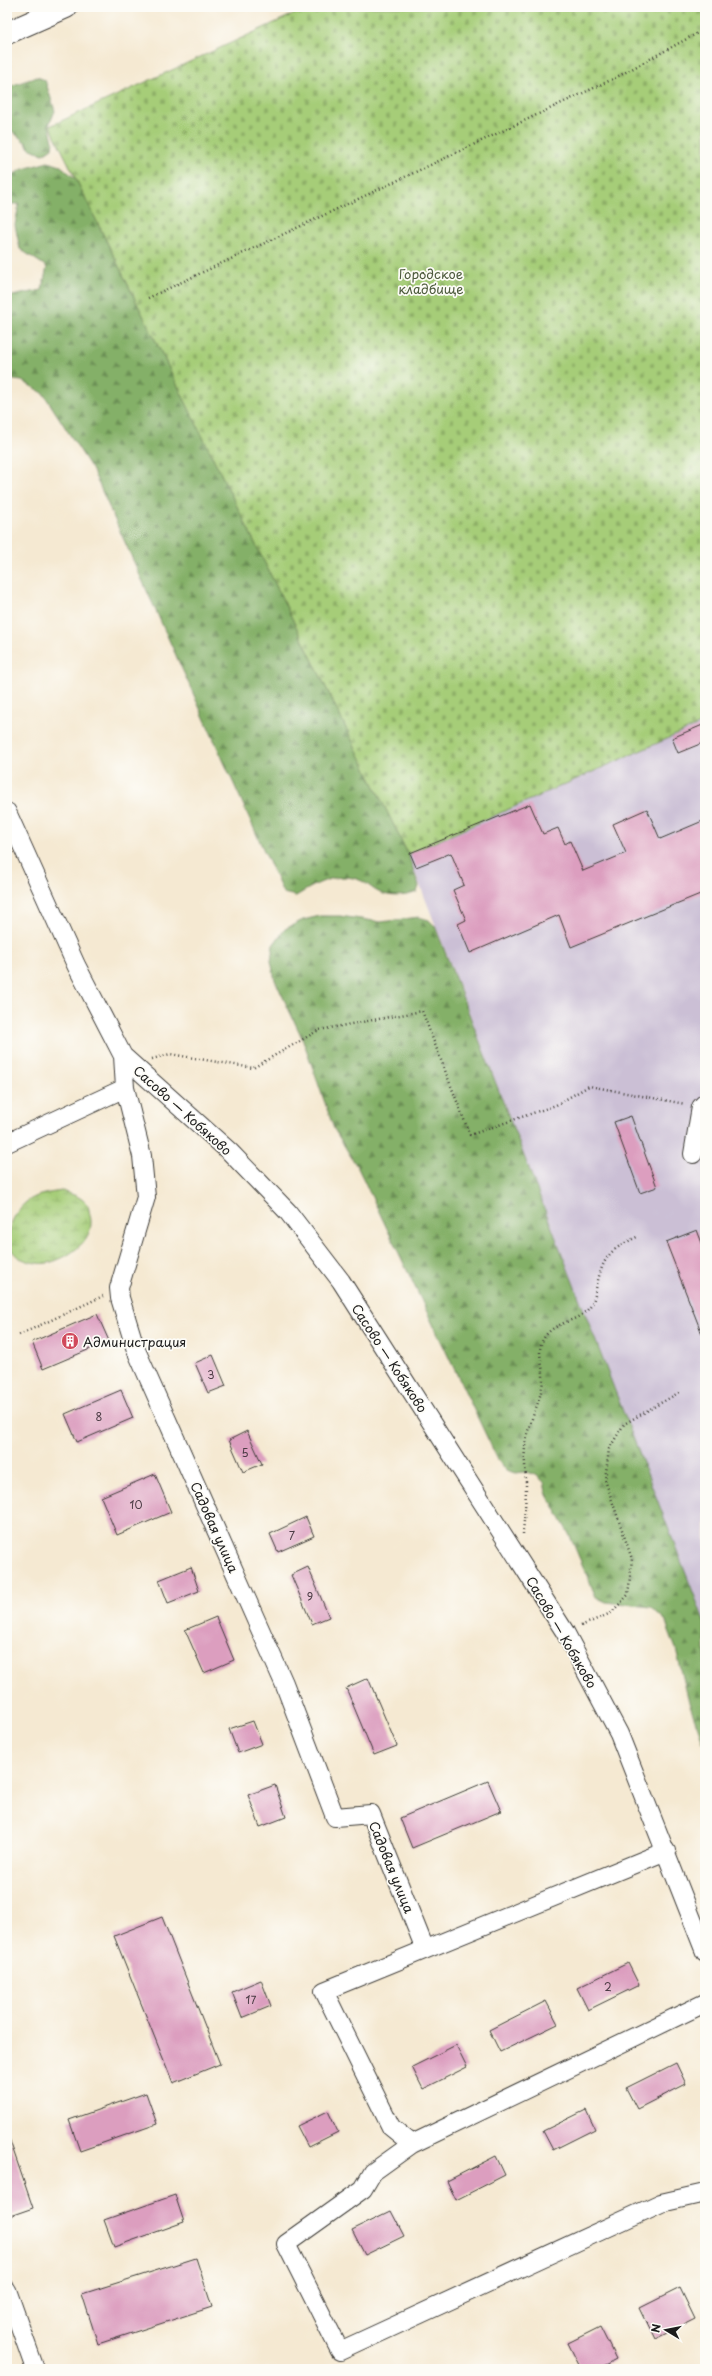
<svg xmlns="http://www.w3.org/2000/svg" width="712" height="2376" font-family="'Playpen Sans',sans-serif">
  <style>
    .industrial { fill: #cbbfd5 }
    .forest { fill: url(#forest-firs); stroke: #506642 }
    .wetland { fill: url(#wetland-marsh); stroke: #61744a }
    .cemetery { fill: url(#cemetery-stones); stroke: #61744a }
    .building { fill: #dc9ebf }
    .lines { fill: none; stroke-linecap: round; stroke-linejoin: round }
    .minor-casing { stroke: #3d3b37; stroke-width: 20 }
    .major-casing { stroke: #3d3b37; stroke-width: 24 }
    .path { stroke: #3d3b37; stroke-width: 2.5; stroke-dasharray: 1 3; stroke-linecap: butt }
    .minor { stroke: #fff; stroke-width: 18 }
    .major { stroke: #fff; stroke-width: 22 }
    .labels { text-anchor: middle; dominant-baseline: central; stroke-width: 3.5; stroke-linejoin: round; paint-order: stroke }
    .number-label { font-size: 11px; fill: #4c3c45 }
    .park-label { font-size: 13px; fill: #4c5a3c; stroke: #fdfcf7 }
    .street-label { font-size: 13px; fill: #1c1c1c; stroke: #fdfcf7 }
    .poi-label { font-size: 13px; fill: #1c1c1c; stroke: #fdfcf7; text-anchor: start }
  </style>
  <defs>
    <pattern id="forest-firs" width="22" height="20" patternUnits="userSpaceOnUse"><rect width="22" height="20" fill="#84b068"/><path d="M5 1l3.5 6h-7zM16 11l3.5 6h-7z" fill="#6b8e55"/></pattern>
    <pattern id="wetland-marsh" width="20" height="14" patternUnits="userSpaceOnUse"><rect width="20" height="14" fill="#a6cd78"/><path d="M1 5h8M5 5V1M11 12h8M15 12V8" fill="none" stroke="#8eaf67"/></pattern>
    <pattern id="cemetery-stones" width="16" height="16" patternUnits="userSpaceOnUse"><rect width="16" height="16" fill="#a6cd78"/><path d="M2 7V4a2 2 0 0 1 4 0v3zM10 15v-3a2 2 0 0 1 4 0v3z" fill="#8eaf67"/></pattern>
  </defs>
  <rect width="100%" height="100%" fill="#fdfcf7"/>
  <filter id="ink" filterUnits="userSpaceOnUse"><feTurbulence type="fractalNoise" baseFrequency=".025" numOctaves="2"/><feDisplacementMap in="SourceGraphic" scale="8" xChannelSelector="R" yChannelSelector="G"/><feConvolveMatrix kernelMatrix="1 2 1 2 8 2 1 2 1" color-interpolation-filters="sRGB"/></filter>
  <filter id="wash" filterUnits="userSpaceOnUse"><feTurbulence type="fractalNoise" baseFrequency=".012" numOctaves="4" result="noise"/><feDisplacementMap in="SourceGraphic" scale="16" xChannelSelector="R" yChannelSelector="G"/><feGaussianBlur stdDeviation="0.9" result="paint"/><feColorMatrix in="noise" values="0 0 0 0 0 0 0 0 0 0 0 0 0 0 0 0 0 1.4 0 .05"/><feComposite in="paint" operator="in"/></filter>
  <g filter="url(#wash)">
    <rect width="100%" height="100%" fill="#f5e9d2"/>
    <path class="industrial" d="M 705,722 L 705,1623 L 408,854 Z"/>
    <path class="forest" d="M 37,77 L 45,80 L 55,111 L 49,125 L 53,141 L 52,148 L 43,154 L 29,148 L 25,142 L 7,127 L 7,87 Z
      M 48,162 L 61,166 L 76,179 L 408,854 L 419,886 L 417,892 C 405,897 387,898 375,890 C 369,886 364,881 357,879 C 335,872 314,885 296,896 L 283,893 L 92,469 L 43,393 L 22,381 L 7,379 L 7,297 L 42,290 L 47,267 L 20,249 L 15,225 L 19,204 L 7,204 L 7,178 L 23,169 Z
      M 320,916 L 340,916 L 381,922 L 419,917 L 429,920 L 435,926 L 705,1623 L 705,1747 L 690,1706 L 676,1649 L 665,1620 L 651,1607 L 606,1602 L 596,1597 L 570,1536 L 546,1492 L 544,1482 L 536,1475 L 526,1472 L 515,1473 L 506,1470 L 497,1458 L 358,1168 L 334,1129 L 303,1040 L 275,980 L 271,961 L 273,945 L 285,929 L 303,920 Z"/>
    <path class="wetland" d="M 62,1191 C 71,1194 80,1196 86,1203 C 89,1206 89,1211 90,1215 C 97,1239 68,1259 47,1263 C 39,1265 26,1261 20,1258 C 0,1247 10,1216 25,1203 C 36,1194 49,1193 62,1191 Z"/>
    <path class="cemetery" d="M 309,7 L 705,7 L 705,722 L 408,854 L 50,126 Z"/>
    <g id="blocks">
      <path class="building" d="M 705,724 L 705,742 L 678,753 L 672,738 Z
        M 530,804 L 543,834 L 558,828 L 565,844 L 570,841 L 583,871 L 626,853 L 613,824 L 647,809 L 660,839 L 705,820 L 705,892 L 571,947 L 559,915 L 470,953 L 458,924 L 466,920 L 453,890 L 464,885 L 451,853 L 416,867 L 410,853 Z
        M 631,1116 L 657,1187 L 640,1193 L 614,1122 Z
        M 697,1230 L 705,1251 L 704,1339 L 666,1242 Z
        M 97,1314 L 109,1341 L 43,1369 L 32,1342 Z
        M 213,1355 L 226,1386 L 208,1393 L 195,1363 Z
        M 121,1390 L 133,1418 L 77,1442 L 65,1414 Z
        M 247,1431 L 262,1464 L 243,1472 L 229,1440 Z
        M 155,1474 L 171,1512 L 117,1535 L 101,1497 Z
        M 306,1517 L 314,1536 L 278,1552 L 270,1534 Z
        M 191,1567 L 199,1591 L 168,1603 L 159,1580 Z
        M 308,1567 L 329,1617 L 312,1624 L 291,1575 Z
        M 216,1617 L 234,1660 L 204,1673 L 185,1630 Z
        M 368,1678 L 397,1746 L 374,1755 L 346,1688 Z
        M 253,1721 L 262,1744 L 238,1753 L 229,1729 Z
        M 488,1781 L 501,1811 L 412,1848 L 400,1818 Z
        M 275,1785 L 286,1817 L 260,1827 L 248,1795 Z
        M 162,1917 L 220,2064 L 173,2083 L 114,1936 Z
        M 628,1963 L 639,1985 L 588,2010 L 577,1988 Z
        M 261,1980 L 271,2006 L 242,2018 L 232,1992 Z
        M 546,2001 L 558,2024 L 500,2052 L 489,2030 Z
        M 456,2045 L 467,2067 L 423,2089 L 412,2067 Z
        M 676,2063 L 686,2084 L 637,2109 L 626,2088 Z
        M 146,2093 L 157,2124 L 80,2151 L 69,2120 Z
        M 586,2110 L 595,2129 L 553,2150 L 543,2131 Z
        M 328,2111 L 338,2132 L 308,2147 L 297,2126 Z
        M 9,2138 L 33,2208 L 7,2217 L 7,2139 Z
        M 496,2156 L 505,2175 L 456,2200 L 447,2181 Z
        M 175,2195 L 184,2222 L 114,2247 L 104,2220 Z
        M 391,2211 L 404,2236 L 365,2255 L 352,2230 Z
        M 196,2258 L 212,2307 L 98,2344 L 82,2294 Z
        M 680,2288 L 695,2319 L 655,2339 L 640,2308 Z
        M 600,2327 L 616,2359 L 597,2369 L 581,2369 L 568,2343 Z"/>
    </g>
  </g>
  <g filter="url(#ink)">
    <use href="#blocks" fill-opacity="0" stroke="#3d3b37" stroke-width="1"/>
    <g class="lines">
      <defs>
        <path id="minor" d="M 7,812 L 76,965 L 123,1056 L 230,1152 L 288,1212 L 341,1281 L 565,1632 L 619,1734 L 705,1952
          M 123,1056 L 125,1088 L 142,1156 L 146,1197 L 119,1288 L 120,1298 L 136,1350 L 284,1683 L 335,1817 L 371,1814 L 425,1949
          M 7,1143 L 125,1088
          M 693,1154 L 701,1107 L 705,1103
          M 705,2003 L 412,2144 L 373,2172 L 363,2189 L 286,2244 L 340,2351 L 661,2203 L 705,2193
          M 412,2144 L 391,2127 L 324,1991 L 666,1851
          M 7,2290 L 35,2369"/>
        <path id="major" d="M 7,33 L 66,7"/>
      </defs>
      <use href="#minor" class="minor-casing"/>
      <use href="#major" class="major-casing"/>
      <path class="path" d="M 148,298 L 615,78 L 705,29
        M 152,1059 L 170,1054 L 253,1068 L 319,1030 L 422,1011 L 470,1135 L 556,1105 L 589,1086 L 685,1104
        M 19,1335 L 103,1296
        M 523,1534 C 524,1518 526,1501 526,1485 C 526,1470 523,1455 526,1440 C 529,1420 542,1400 543,1379 C 544,1362 534,1351 546,1335 C 557,1321 578,1322 589,1308 C 594,1303 595,1295 596,1289 C 603,1256 609,1250 639,1236
        M 581,1626 L 611,1613 L 628,1595 L 632,1559 L 605,1480 L 609,1449 L 624,1424 L 680,1392"/>
      <use href="#minor" class="minor"/>
      <use href="#major" class="major"/>
    </g>
  </g>
  <defs>
    <symbol id="building-disc" viewBox="-11 -11 22 22"><circle r="9.5" fill="#d1495b" stroke="#fdfcf7"/><path d="M-4-6H4V6H1V3H-1V6H-4ZM-2.5-4.3h1.7v1.8h-1.7ZM.8-4.3h1.7v1.8H.8ZM-2.5-1h1.7V.8h-1.7ZM.8-1h1.7V.8H.8Z" fill="#fff"/></symbol>
  </defs>
  <g fill-rule="evenodd">
    <use href="#building-disc" x="60" y="1331" width="20" height="20"/>
  </g>
  <g class="labels">
    <g class="number-label">
      <text x="211" y="1374">3</text>
      <text x="99" y="1416">8</text>
      <text x="245" y="1452">5</text>
      <text x="136" y="1504">10</text>
      <text x="292" y="1535">7</text>
      <text x="310" y="1596">9</text>
      <text x="608" y="1986">2</text>
      <text x="251" y="1999">17</text>
    </g>
    <g class="park-label">
      <text x="431" y="273">Городское<tspan x="431" dy="15">кладбище</tspan></text>
    </g>
    <g class="street-label">
      <text transform="translate(183 1110) rotate(42)">Сасово — Кобяково</text>
      <text transform="translate(390 1358) rotate(57)">Сасово — Кобяково</text>
      <text transform="translate(215 1527) rotate(66)">Садовая улица</text>
      <text transform="translate(562 1632) rotate(60)">Сасово — Кобяково</text>
      <text transform="translate(392 1867) rotate(68)">Садовая улица</text>
    </g>
    <g class="poi-label">
      <text x="83" y="1341">Администрация</text>
    </g>
  </g>
  <rect width="712" height="2376" fill="none" stroke="#fdfcf7" stroke-width="24"/>
  <g transform="translate(666 2330) rotate(280)" stroke="#fdfcf7" stroke-width="3" paint-order="stroke">
  <path d="M0-3L7 15L0 10L-7 15Z" fill="#1c1c1c"/>
  <text y="-6" font-size="11" font-weight="bold" text-anchor="middle" fill="#1c1c1c">N</text>
  </g>
</svg>
